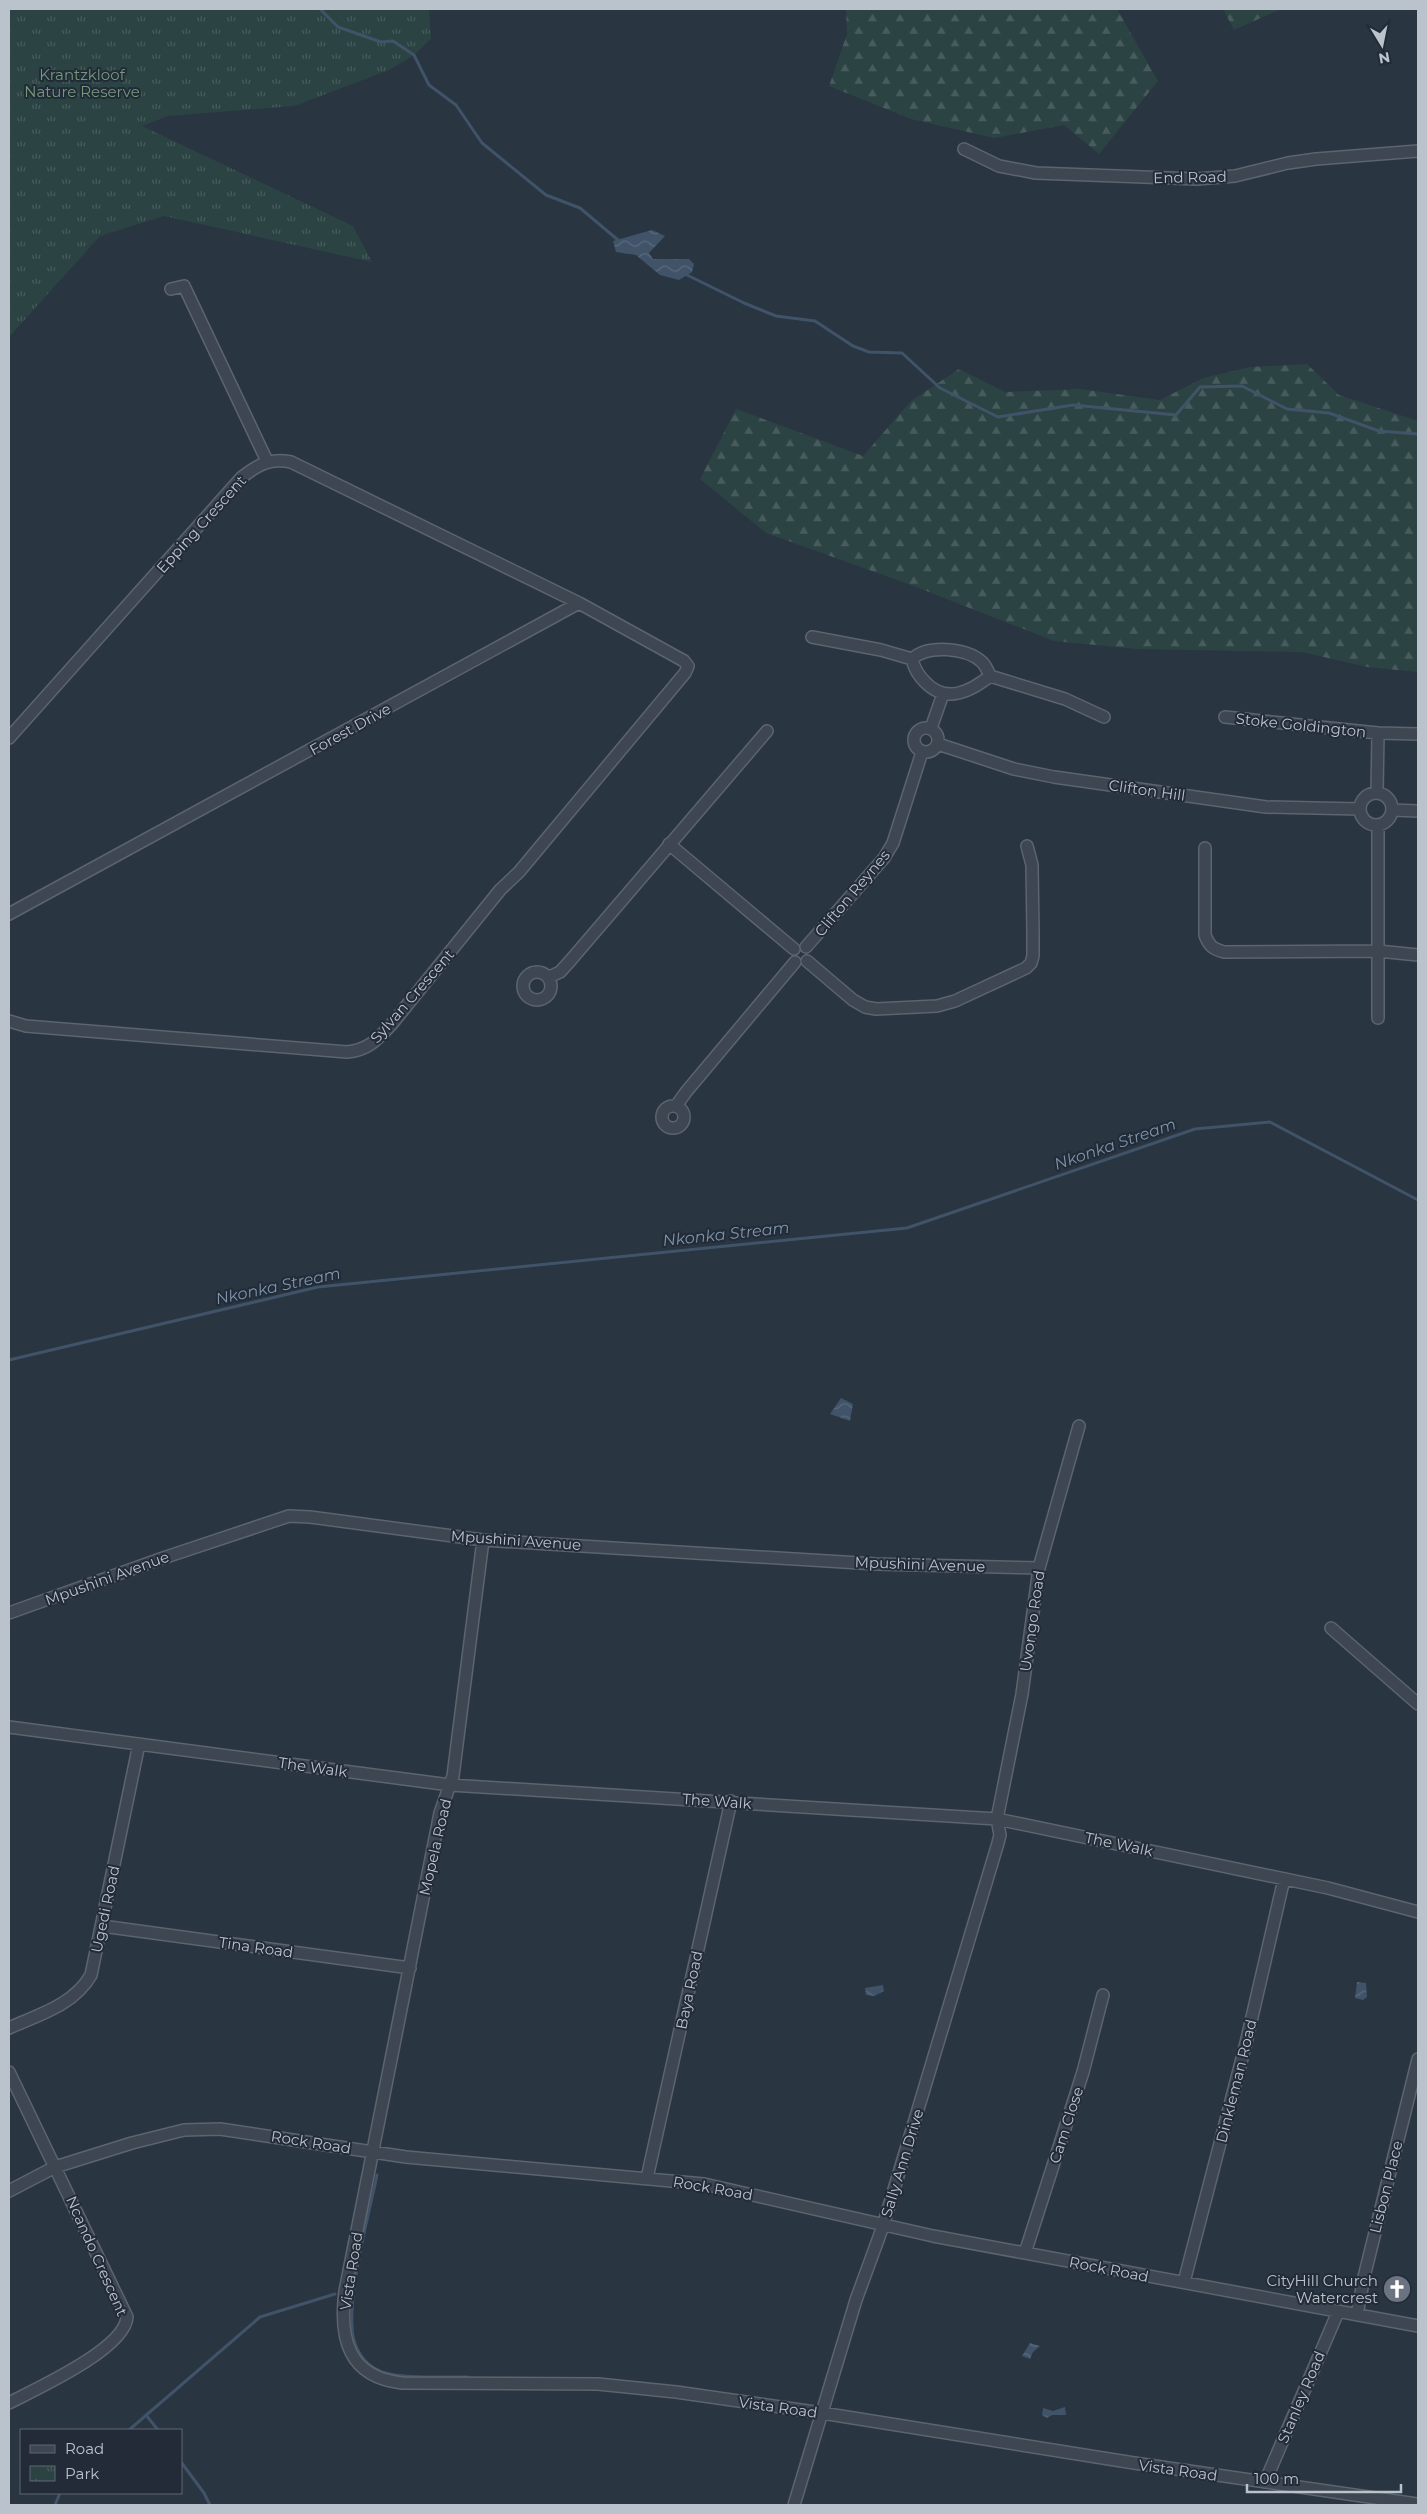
<svg xmlns="http://www.w3.org/2000/svg" width="1427" height="2514" font-family="Montserrat,sans-serif">
  <style>
    .forest { fill: url(#forest-firs) }
    .park { fill: url(#park-tufts) }
    .water { fill: url(#water-waves) }
    .lines { fill: none; stroke-linecap: round; stroke-linejoin: round }
    .stream { stroke: #405369; stroke-width: 3 }
    .street-casing { stroke: #5b646f; stroke-width: 14 }
    .street { stroke: #3d4651; stroke-width: 11 }
    .labels { text-anchor: middle; dominant-baseline: central; stroke-width: 4; stroke-linejoin: round; paint-order: stroke }
    .park-label { font-size: 15px; fill: #739a7a; stroke: #222b37 }
    .street-label { font-size: 15px; fill: #bac2cb; stroke: #222b37 }
    .poi-label { font-size: 15px; fill: #bac2cb; stroke: #222b37; text-anchor: end }
    .water-label { font-size: 16px; font-style: italic; fill: #7d94ab; stroke: #222b37 }
  </style>
  <defs>
    <pattern id="forest-firs" width="22" height="20" patternUnits="userSpaceOnUse" patternTransform="scale(1.25)"><rect width="22" height="20" fill="#2c4343"/><path d="M5 1l3.5 6h-7zM16 11l3.5 6h-7z" fill="#485c5d"/></pattern>
    <pattern id="park-tufts" width="24" height="20" patternUnits="userSpaceOnUse" patternTransform="scale(1.25)"><rect width="24" height="20" fill="#2c4343"/><path d="M3 7l-1-3M5 7V3M7 7l1-3M15 17l-1-3M17 17v-4M19 17l1-3" fill="none" stroke="#485c5d"/></pattern>
    <pattern id="water-waves" width="16" height="10" patternUnits="userSpaceOnUse" patternTransform="scale(1.25)"><rect width="16" height="10" fill="#405369"/><path d="M0 5q4-4 8 0t8 0" fill="none" stroke="#5a6a7d"/></pattern>
  </defs>
  <rect width="100%" height="100%" fill="#293541"/>
  <path class="forest" d="M 846,9 L 1117,9 L 1158,81 L 1099,154 L 1064,125 L 994,138 L 911,119 L 829,86 L 847,34 Z
    M 1223,9 L 1281,9 L 1234,30 Z
    M 1307,364 L 1339,395 L 1418,421 L 1418,672 L 1367,667 L 1302,652 L 1136,649 L 1054,641 L 911,585 L 766,533 L 700,479 L 736,409 L 863,456 L 911,401 L 959,369 L 1005,392 L 1080,389 L 1160,400 L 1203,378 L 1250,367 Z"/>
  <path class="park" d="M 9,9 L 429,9 L 431,39 L 414,55 L 389,70 L 294,106 L 168,116 L 142,126 L 353,226 L 372,262 L 164,216 L 100,236 L 9,337 Z"/>
  <path class="water" d="M 652,230 L 665,236 L 649,253 L 653,259 L 689,259 L 694,264 L 692,272 L 679,280 L 660,275 L 636,255 L 616,252 L 613,241 Z
    M 841,1398 L 853,1404 L 850,1421 L 830,1414 Z
    M 1357,1982 L 1366,1983 L 1367,1997 L 1363,2000 L 1355,1998 Z
    M 883,1985 L 884,1991 L 874,1996 L 866,1995 L 865,1988 Z
    M 1030,2343 L 1040,2346 L 1033,2352 L 1030,2359 L 1022,2356 Z
    M 1065,2407 L 1066,2415 L 1052,2415 L 1047,2418 L 1042,2415 L 1043,2408 L 1053,2411 Z"/>
  <g class="lines">
    <path class="stream" d="M 320,9 L 338,27 L 381,42 L 393,41 L 414,55 L 429,85 L 456,105 L 482,143 L 546,195 L 580,208 L 618,240
      M 687,275 L 744,303 L 776,316 L 815,321 L 853,346 L 869,352 L 902,353 L 940,388 L 998,417 L 1073,405 L 1176,415 L 1200,387 L 1242,386 L 1287,409 L 1329,413 L 1379,431 L 1418,434
      M 9,1360 L 318,1287 L 907,1228 L 1195,1129 L 1270,1122 L 1418,1200
      M 377,2175 C 368,2219 350,2282 352,2326 C 352,2342 360,2360 374,2368 C 394,2381 444,2376 468,2377
      M 146,2415 L 158,2430
      M 129,2430 L 260,2317 L 335,2294
      M 181,2462 L 204,2493 L 210,2505
      M 55,2505 L 60,2493"/>
    <defs>
      <path id="street" d="M 964,149 L 999,166 L 1036,173 L 1197,179 L 1235,176 L 1288,163 L 1316,159 L 1418,151
        M 171,289 L 184,286 L 267,461
        M 812,637 L 881,650 L 912,659
        M 912,659 C 928,644 967,648 982,662 C 986,666 988,671 990,676 L 1065,699 L 1104,717
        M 912,659 C 914,668 918,675 925,682 C 946,704 970,692 990,676
        M 1225,717 L 1378,733 L 1418,734
        M914 740a12 12 0 1 1 24 0a12 12 0 1 1-24 0Z
        M 931,728 L 943,694
        M 9,738 L 242,477 C 259,464 270,458 291,462 L 579,603
        M 938,744 L 1014,769 L 1054,777 L 1266,807 L 1360,809
        M 1377,793 L 1378,733
        M1360 809a16 16 0 1 1 32 0a16 16 0 1 1-32 0Z
        M 1392,810 L 1418,811
        M 669,844 L 794,949
        M 1205,848 L 1205,935 C 1209,946 1213,949 1224,952 L 1378,951 L 1418,955
        M 9,914 L 579,603 L 684,661 L 688,666 L 685,673 L 519,872 L 500,890 L 391,1025 C 377,1040 368,1050 347,1052 L 26,1026 L 9,1021
        M 806,947 L 884,858 L 893,843 L 922,752
        M 807,961 L 853,1000 L 865,1007 L 876,1009 L 937,1006 L 955,1001 L 1026,968 L 1031,963 L 1033,956 L 1033,931 L 1032,865 L 1027,846
        M523 986a14 14 0 1 1 28 0a14 14 0 1 1-28 0Z
        M 549,977 L 560,972 L 570,961 L 767,731
        M 1378,1018 L 1378,825
        M662 1117a11 11 0 1 1 22 0a11 11 0 1 1-22 0Z
        M 676,1106 L 686,1092 L 795,962
        M 483,1540 L 453,1776 L 440,1813 L 345,2291 C 339,2338 348,2377 402,2383 L 598,2384 L 676,2392 L 822,2413 L 1134,2463 L 1417,2504
        M 9,1613 L 160,1559 L 289,1516 L 310,1517 L 483,1540 L 876,1564 L 1039,1568
        M 1331,1628 L 1418,1704
        M 9,1727 L 450,1785 L 997,1819 L 1328,1888 L 1418,1912
        M 102,1926 L 410,1968
        M 9,2028 C 38,2015 74,2005 91,1975 L 139,1744
        M 9,2072 L 127,2317 C 125,2349 36,2389 9,2403
        M 647,2178 L 731,1801
        M 9,2191 L 55,2167 L 132,2143 L 184,2130 L 220,2129 L 406,2157 L 704,2184 L 933,2236 L 1418,2326
        M 1025,2253 L 1083,2072 L 1103,1995
        M 1184,2282 L 1246,2043 L 1284,1879
        M 1357,2315 L 1364,2277 L 1418,2059
        M 1265,2482 L 1338,2312
        M 794,2505 L 856,2300 L 883,2226 L 998,1843 L 1000,1835 L 997,1819 L 1022,1694 L 1039,1568 L 1079,1426"/>
    </defs>
    <use href="#street" class="street-casing"/>
    <use href="#street" class="street"/>
  </g>
  <defs>
    <symbol id="church-disc" viewBox="-11 -11 22 22"><circle r="9.5" fill="#6b7280" stroke="#222b37"/><path d="M-1.2-6h2.4v3.5h3.3v2.4h-3.3V6h-2.4V-.1h-3.3v-2.4h3.3Z" fill="#fff"/></symbol>
  </defs>
  <g fill-rule="evenodd">
    <use href="#church-disc" x="1381" y="2273" width="32" height="32"/>
  </g>
  <g class="labels">
    <g class="park-label">
      <text x="82" y="74">Krantzkloof<tspan x="82" dy="17">Nature Reserve</tspan></text>
    </g>
    <g class="street-label">
      <text transform="translate(1190 177) rotate(-1)">End Road</text>
      <text transform="translate(201 524) rotate(-48)">Epping Crescent</text>
      <text transform="translate(1301 725) rotate(6)">Stoke Goldington</text>
      <text transform="translate(350 729) rotate(-29)">Forest Drive</text>
      <text transform="translate(1147 790) rotate(8)">Clifton Hill</text>
      <text transform="translate(852 893) rotate(-50)">Clifton Reynes</text>
      <text transform="translate(412 996) rotate(-49)">Sylvan Crescent</text>
      <text transform="translate(516 1540) rotate(4)">Mpushini Avenue</text>
      <text transform="translate(920 1564) rotate(2)">Mpushini Avenue</text>
      <text transform="translate(107 1578) rotate(-20)">Mpushini Avenue</text>
      <text transform="translate(1032 1621) rotate(-82)">Uvongo Road</text>
      <text transform="translate(313 1767) rotate(8)">The Walk</text>
      <text transform="translate(717 1801) rotate(4)">The Walk</text>
      <text transform="translate(1119 1844) rotate(12)">The Walk</text>
      <text transform="translate(435 1847) rotate(-77)">Mopela Road</text>
      <text transform="translate(105 1909) rotate(-78)">Ugedi Road</text>
      <text transform="translate(256 1947) rotate(8)">Tina Road</text>
      <text transform="translate(689 1990) rotate(-78)">Baya Road</text>
      <text transform="translate(1236 2081) rotate(-76)">Dinkleman Road</text>
      <text transform="translate(1066 2125) rotate(-72)">Cam Close</text>
      <text transform="translate(311 2142) rotate(9)">Rock Road</text>
      <text transform="translate(902 2163) rotate(-73)">Sally Ann Drive</text>
      <text transform="translate(1386 2187) rotate(-76)">Lisbon Place</text>
      <text transform="translate(713 2188) rotate(10)">Rock Road</text>
      <text transform="translate(97 2256) rotate(66)">Ncando Crescent</text>
      <text transform="translate(1109 2269) rotate(11)">Rock Road</text>
      <text transform="translate(351 2271) rotate(-81)">Vista Road</text>
      <text transform="translate(1301 2397) rotate(-67)">Stanley Road</text>
      <text transform="translate(778 2407) rotate(8)">Vista Road</text>
      <text transform="translate(1178 2470) rotate(8)">Vista Road</text>
    </g>
    <g class="poi-label">
      <text x="1378" y="2280">CityHill Church<tspan x="1378" dy="17">Watercrest</tspan></text>
    </g>
    <g class="water-label">
      <text transform="translate(1115 1144) rotate(-19)">Nkonka Stream</text>
      <text transform="translate(726 1234) rotate(-6)">Nkonka Stream</text>
      <text transform="translate(278 1286) rotate(-12)">Nkonka Stream</text>
    </g>
  </g>
  <rect width="1427" height="2514" fill="none" stroke="#bac2cb" stroke-width="20"/>
  <rect x="20" y="2429" width="162" height="65" fill="#222b37" stroke="#5f6772"/>
  <rect x="30" y="2445" width="25" height="8" fill="#3d4651" stroke="#5f6772"/>
  <text x="65" y="2454" font-size="15" fill="#bac2cb">Road</text>
  <rect x="30" y="2466" width="25" height="15" fill="url(#park-tufts)" stroke="#5f6772"/>
  <text x="65" y="2479" font-size="15" fill="#bac2cb">Park</text>
  <g transform="translate(1382 45) rotate(170)" stroke="#222b37" stroke-width="4" paint-order="stroke">
  <path d="M0-4L9 19L0 12L-9 19Z" fill="#bac2cb"/>
  <text y="-8" font-size="14" font-weight="bold" text-anchor="middle" fill="#bac2cb">N</text>
  </g>
  <path d="M1247 2484v8h154v-8" fill="none" stroke="#bac2cb" stroke-width="2.5"/>
  <text x="1254" y="2484" font-size="15" fill="#bac2cb" stroke="#222b37" stroke-width="4" paint-order="stroke">100 m</text>
</svg>
